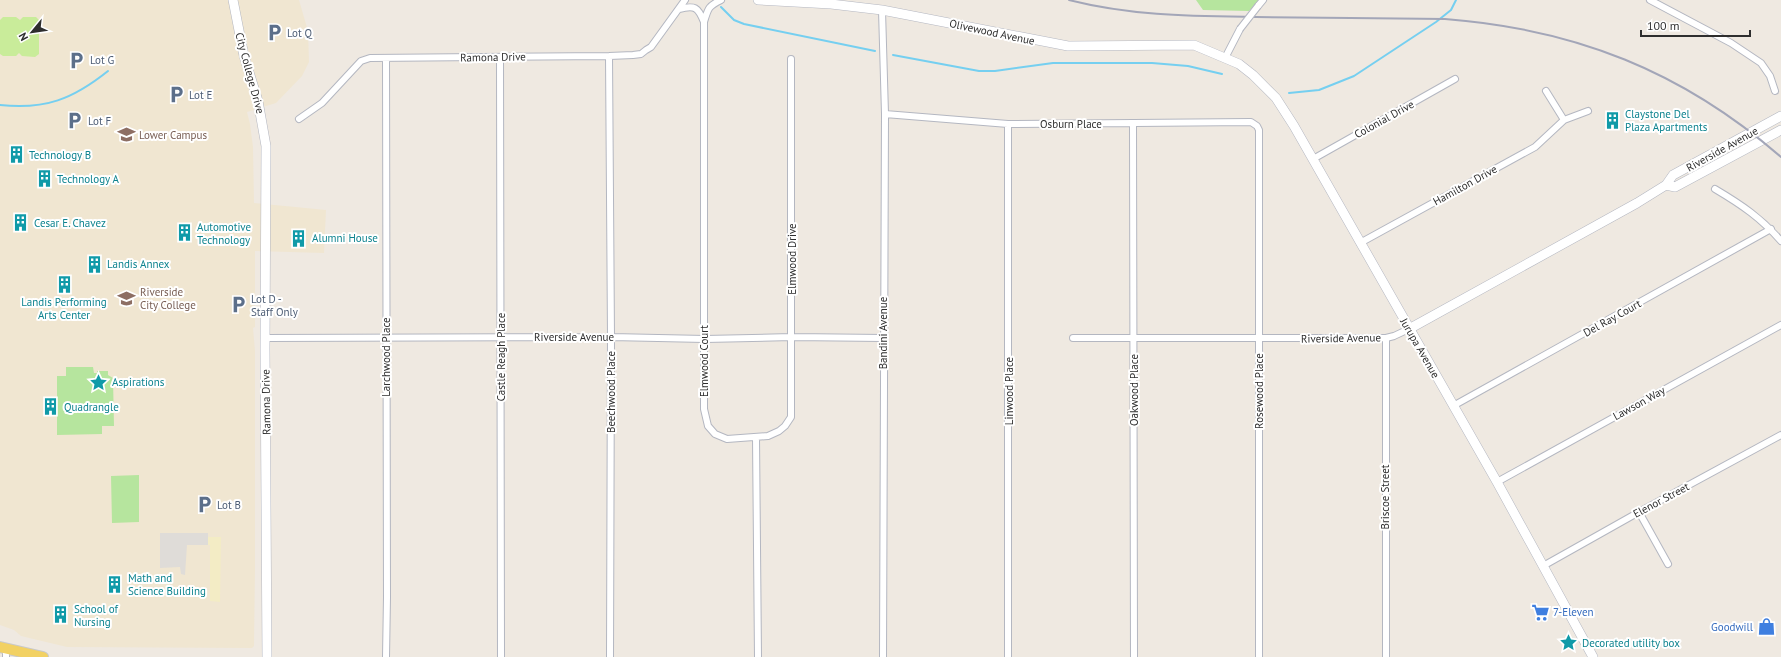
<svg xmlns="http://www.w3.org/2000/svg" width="1781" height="657" font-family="'PT Sans',sans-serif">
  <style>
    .education { fill: #f0e6d1 }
    .green { fill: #b6e59e }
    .sand { fill: #f3ecc5 }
    .pitch { fill: #c9ec9a }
    .plaza { fill: #dfdcd8 }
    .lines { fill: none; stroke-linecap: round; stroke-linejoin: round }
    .stream { stroke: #75cff0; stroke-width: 2 }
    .street-casing { stroke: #b4b7c1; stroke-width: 8 }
    .secondary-casing { stroke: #b4b7c1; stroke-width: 10 }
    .primary-casing { stroke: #c9c9c9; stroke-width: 12 }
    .street { stroke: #fff; stroke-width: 6 }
    .secondary { stroke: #fff; stroke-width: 9 }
    .primary { stroke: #f2d163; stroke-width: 10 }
    .rail { stroke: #a3a6b8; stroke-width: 2 }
    .street-bridge-casing { stroke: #b4b7c1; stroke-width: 8; stroke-linecap: butt }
    .street-bridge { stroke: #fff; stroke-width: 6 }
    .labels { text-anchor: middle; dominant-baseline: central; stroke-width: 4; stroke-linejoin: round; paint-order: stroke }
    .street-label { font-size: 11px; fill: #2e2e2e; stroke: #fff }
    .service-label { font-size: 11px; fill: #4e5e75; stroke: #fff; text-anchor: start }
    .culture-label { font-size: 11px; fill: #0d838f; stroke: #fff; text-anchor: start }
    .education-label { font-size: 11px; fill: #785e54; stroke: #fff; text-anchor: start }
    .shop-label { font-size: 11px; fill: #366cbe; stroke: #fff; text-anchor: start }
  </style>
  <rect width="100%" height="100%" fill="#efe9e1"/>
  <path class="education" d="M 0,0 L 299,0 L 308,31 L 309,62 L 302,76 L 276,103 L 247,112 L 250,124 L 253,147 L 254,203 L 326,210 L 324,253 L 255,251 L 255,327 L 253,328 L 255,351 L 255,569 L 254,646 L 252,648 L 67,647 L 21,636 L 14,630 L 0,625 Z"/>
  <path class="green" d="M 1196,0 L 1259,0 L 1249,11 L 1203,10 Z
    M 66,367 L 93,367 L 94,373 L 97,373 L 97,371 L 108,371 L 108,375 L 113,378 L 114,426 L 102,426 L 102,434 L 57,435 L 57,376 L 66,376 Z
    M 139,475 L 139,522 L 112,523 L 111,476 Z"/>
  <path class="sand" d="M 208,537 L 221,537 L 220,602 L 210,601 L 210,545 L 208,545 Z"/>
  <path class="pitch" d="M 3,17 L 16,17 L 20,20 L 23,17 L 36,17 L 39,20 L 39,54 L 35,57 L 22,56 L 19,53 L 16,56 L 3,56 L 0,54 L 0,20 Z"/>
  <path class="plaza" d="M 160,533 L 208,533 L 208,545 L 187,545 L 185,575 L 181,574 L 180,567 L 160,568 Z"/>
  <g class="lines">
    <path class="stream" d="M 721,7 L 734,20 L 744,24 L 875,51
      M 893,55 L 979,71 L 995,71 L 1053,63 L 1152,63 L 1188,66 L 1222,74
      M 1289,93 L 1319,90 L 1354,76 L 1436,22 L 1451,10 L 1456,0
      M 0,105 C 45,110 73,99 108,71"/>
    <defs>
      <path id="street" d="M 721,0 C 708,6 708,9 704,22 L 704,409 L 708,426 L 715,434 L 727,439 L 768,436 L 779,431 L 785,426 L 791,417 L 791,59
        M 1650,0 L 1731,43 L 1761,63 L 1770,76 L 1775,91
        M 1258,6 L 1263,0
        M 679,9 C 695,5 698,7 704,22
        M 882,10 L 885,114 L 883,657
        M 609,56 L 611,337 L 610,657
        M 500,57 L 501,657
        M 386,58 L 387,597 L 386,657
        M 1225,58 L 1240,29
        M 1546,91 L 1564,120
        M 885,114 L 1008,124 L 1251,122 L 1257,126 L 1259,130 L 1259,657
        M 299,119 L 322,103 L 361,61 L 370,58 L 609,56 L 633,55 L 641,54 L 646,50 L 651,47 L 685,0
        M 1008,124 L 1008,657
        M 1133,124 L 1134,657
        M 1313,159 L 1455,79
        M 1715,189 C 1742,205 1761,218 1781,241
        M 1360,243 L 1535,147 L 1564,120 L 1588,111
        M 265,338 L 611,337 L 705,339 L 792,337 L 883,338
        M 1073,338 L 1386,338 L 1394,336 L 1409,329
        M 1453,406 L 1771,229
        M 756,437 L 758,657
        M 1497,482 L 1781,325
        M 1639,512 L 1668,564
        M 1543,566 L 1639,512 L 1781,435
        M 6,657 L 6,649
        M 1386,657 L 1386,338"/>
      <path id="secondary" d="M 233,0 L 244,56 L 258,101 L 266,146 L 265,349 L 267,657
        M 758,0 L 831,4 L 882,10 L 1068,46 L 1194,45 L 1239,64 L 1253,75 L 1276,98 L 1294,126 L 1497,482 L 1593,657
        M 1666,185 L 1675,187 L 1781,130
        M 1409,329 L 1637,203 L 1666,185 L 1673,175 L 1781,116"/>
      <path id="primary" d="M 0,647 L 43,657"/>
    </defs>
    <use href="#street" class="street-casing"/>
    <use href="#secondary" class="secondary-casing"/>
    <use href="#primary" class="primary-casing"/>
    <use href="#street" class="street"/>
    <use href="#secondary" class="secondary"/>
    <use href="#primary" class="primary"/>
    <path class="rail" d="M 1069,0 C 1131,16 1193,16 1256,17 C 1319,18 1382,18 1445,19 C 1575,29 1682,71 1781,157"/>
    <defs>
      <path id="street-bridge" d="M 1240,29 L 1258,6"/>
    </defs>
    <use href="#street-bridge" class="street-bridge-casing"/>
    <use href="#street-bridge" class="street-bridge"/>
  </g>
  <defs>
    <symbol id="parking-bare" viewBox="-9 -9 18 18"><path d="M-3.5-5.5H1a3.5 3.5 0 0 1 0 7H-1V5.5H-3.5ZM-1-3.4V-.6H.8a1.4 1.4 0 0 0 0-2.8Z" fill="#5c6f8a" stroke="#fff" stroke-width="2.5" paint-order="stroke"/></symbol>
    <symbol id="building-bare" viewBox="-9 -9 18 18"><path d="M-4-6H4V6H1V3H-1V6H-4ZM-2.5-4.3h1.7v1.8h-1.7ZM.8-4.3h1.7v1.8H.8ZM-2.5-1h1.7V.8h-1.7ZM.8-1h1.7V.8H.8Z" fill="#0f9aa8" stroke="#fff" stroke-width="2.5" paint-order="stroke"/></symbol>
    <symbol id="school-bare" viewBox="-9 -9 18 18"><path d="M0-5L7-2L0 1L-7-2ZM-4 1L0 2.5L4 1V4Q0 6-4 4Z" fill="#8d6e63" stroke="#fff" stroke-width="2.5" paint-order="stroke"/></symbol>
    <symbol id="university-bare" viewBox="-9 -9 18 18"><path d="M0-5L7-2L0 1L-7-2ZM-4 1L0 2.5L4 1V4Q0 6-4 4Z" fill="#8d6e63" stroke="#fff" stroke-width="2.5" paint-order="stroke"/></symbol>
    <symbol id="sight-bare" viewBox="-9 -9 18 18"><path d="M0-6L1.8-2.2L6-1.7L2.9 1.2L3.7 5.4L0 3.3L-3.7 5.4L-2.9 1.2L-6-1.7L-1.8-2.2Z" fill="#0f9aa8" stroke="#fff" stroke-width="2.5" paint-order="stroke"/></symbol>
    <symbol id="supermarket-bare" viewBox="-9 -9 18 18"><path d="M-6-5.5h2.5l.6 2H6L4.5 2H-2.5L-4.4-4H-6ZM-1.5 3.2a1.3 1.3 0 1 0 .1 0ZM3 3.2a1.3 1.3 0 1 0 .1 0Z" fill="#3f7fe0" stroke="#fff" stroke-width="2.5" paint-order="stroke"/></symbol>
    <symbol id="shop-bare" viewBox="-9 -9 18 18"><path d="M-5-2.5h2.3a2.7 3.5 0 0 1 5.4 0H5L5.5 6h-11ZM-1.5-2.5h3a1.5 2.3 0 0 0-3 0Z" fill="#3f7fe0" stroke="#fff" stroke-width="2.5" paint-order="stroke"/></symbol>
  </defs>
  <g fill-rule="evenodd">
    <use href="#parking-bare" x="262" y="20" width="25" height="25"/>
    <use href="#parking-bare" x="64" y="48" width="25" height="25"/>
    <use href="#parking-bare" x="164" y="82" width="25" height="25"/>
    <use href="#building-bare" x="1600" y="108" width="25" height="25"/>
    <use href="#parking-bare" x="62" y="108" width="25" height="25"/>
    <use href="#school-bare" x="114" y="122" width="25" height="25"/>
    <use href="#building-bare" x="4" y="142" width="25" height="25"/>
    <use href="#building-bare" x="32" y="166" width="25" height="25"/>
    <use href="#building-bare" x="8" y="210" width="25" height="25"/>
    <use href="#building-bare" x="172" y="220" width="25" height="25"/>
    <use href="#building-bare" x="286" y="226" width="25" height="25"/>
    <use href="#building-bare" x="82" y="252" width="25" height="25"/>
    <use href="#building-bare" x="52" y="272" width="25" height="25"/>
    <use href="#university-bare" x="114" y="286" width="25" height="25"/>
    <use href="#parking-bare" x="226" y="292" width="25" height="25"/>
    <use href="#sight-bare" x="86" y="370" width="25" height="25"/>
    <use href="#building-bare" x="38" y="394" width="25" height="25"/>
    <use href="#parking-bare" x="192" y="492" width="25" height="25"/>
    <use href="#building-bare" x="102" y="572" width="25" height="25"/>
    <use href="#supermarket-bare" x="1528" y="600" width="25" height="25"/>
    <use href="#building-bare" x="48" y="602" width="25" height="25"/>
    <use href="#shop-bare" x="1754" y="614" width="25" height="25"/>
    <use href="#sight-bare" x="1556" y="630" width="25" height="25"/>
  </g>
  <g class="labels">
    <g class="street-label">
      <text transform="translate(992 32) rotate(12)">Olivewood Avenue</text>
      <text transform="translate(493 57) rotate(-1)">Ramona Drive</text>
      <text transform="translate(250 73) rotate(75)">City College Drive</text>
      <text transform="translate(1384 119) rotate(-29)">Colonial Drive</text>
      <text x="1071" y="124">Osburn Place</text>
      <text transform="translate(1722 149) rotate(-29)">Riverside Avenue</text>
      <text transform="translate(1465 185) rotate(-29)">Hamilton Drive</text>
      <text transform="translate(792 259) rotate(-90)">Elmwood Drive</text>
      <text transform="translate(1612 318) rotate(-29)">Del Ray Court</text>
      <text transform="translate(883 333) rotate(-90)">Bandini Avenue</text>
      <text x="574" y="337">Riverside Avenue</text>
      <text transform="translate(1341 338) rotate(-1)">Riverside Avenue</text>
      <text transform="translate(1420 348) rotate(60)">Jurupa Avenue</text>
      <text transform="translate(386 357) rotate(-90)">Larchwood Place</text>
      <text transform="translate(501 357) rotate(-90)">Castle Reagh Place</text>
      <text transform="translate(704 361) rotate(-90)">Elmwood Court</text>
      <text transform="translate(1134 390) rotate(-90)">Oakwood Place</text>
      <text transform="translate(1009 391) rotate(-90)">Linwood Place</text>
      <text transform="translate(1259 391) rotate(-90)">Rosewood Place</text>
      <text transform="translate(611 392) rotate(-90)">Beechwood Place</text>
      <text transform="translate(266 402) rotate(-91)">Ramona Drive</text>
      <text transform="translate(1639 403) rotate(-29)">Lawson Way</text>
      <text transform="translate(1385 497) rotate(-90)">Briscoe Street</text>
      <text transform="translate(1661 500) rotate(-28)">Elenor Street</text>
    </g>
    <g class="service-label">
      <text x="287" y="33">Lot Q</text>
      <text x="90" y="60">Lot G</text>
      <text x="189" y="95">Lot E</text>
      <text x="88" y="121">Lot F</text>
      <text x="251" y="299">Lot D -<tspan x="251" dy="13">Staff Only</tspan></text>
      <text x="217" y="505">Lot B</text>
    </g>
    <g class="culture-label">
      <text x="1625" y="114">Claystone Del<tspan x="1625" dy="13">Plaza Apartments</tspan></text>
      <text x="29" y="155">Technology B</text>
      <text x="57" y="179">Technology A</text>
      <text x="34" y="223">Cesar E. Chavez</text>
      <text x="197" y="227">Automotive<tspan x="197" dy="13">Technology</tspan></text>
      <text x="312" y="238">Alumni House</text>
      <text x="107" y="264">Landis Annex</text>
      <text x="64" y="302" text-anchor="middle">Landis Performing<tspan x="64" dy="13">Arts Center</tspan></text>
      <text x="112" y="382">Aspirations</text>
      <text x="64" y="407">Quadrangle</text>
      <text x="128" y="578">Math and<tspan x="128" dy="13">Science Building</tspan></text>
      <text x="74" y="609">School of<tspan x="74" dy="13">Nursing</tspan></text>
      <text x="1582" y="643">Decorated utility box</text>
    </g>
    <g class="education-label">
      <text x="139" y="135">Lower Campus</text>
      <text x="140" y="292">Riverside<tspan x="140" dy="13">City College</tspan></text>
    </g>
    <g class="shop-label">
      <text x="1553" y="612">7-Eleven</text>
      <text x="1753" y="627" text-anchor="end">Goodwill</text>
    </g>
  </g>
  <g transform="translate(32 32) rotate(241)" stroke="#ffffff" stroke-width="3" paint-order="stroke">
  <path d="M0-3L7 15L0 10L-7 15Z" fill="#2e2e2e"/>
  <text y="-6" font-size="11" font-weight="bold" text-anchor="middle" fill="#2e2e2e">N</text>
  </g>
  <path d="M1641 30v6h109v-6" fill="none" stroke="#2e2e2e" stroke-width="2"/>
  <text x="1647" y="30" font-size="12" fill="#2e2e2e" stroke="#ffffff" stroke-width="3" paint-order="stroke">100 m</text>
</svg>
